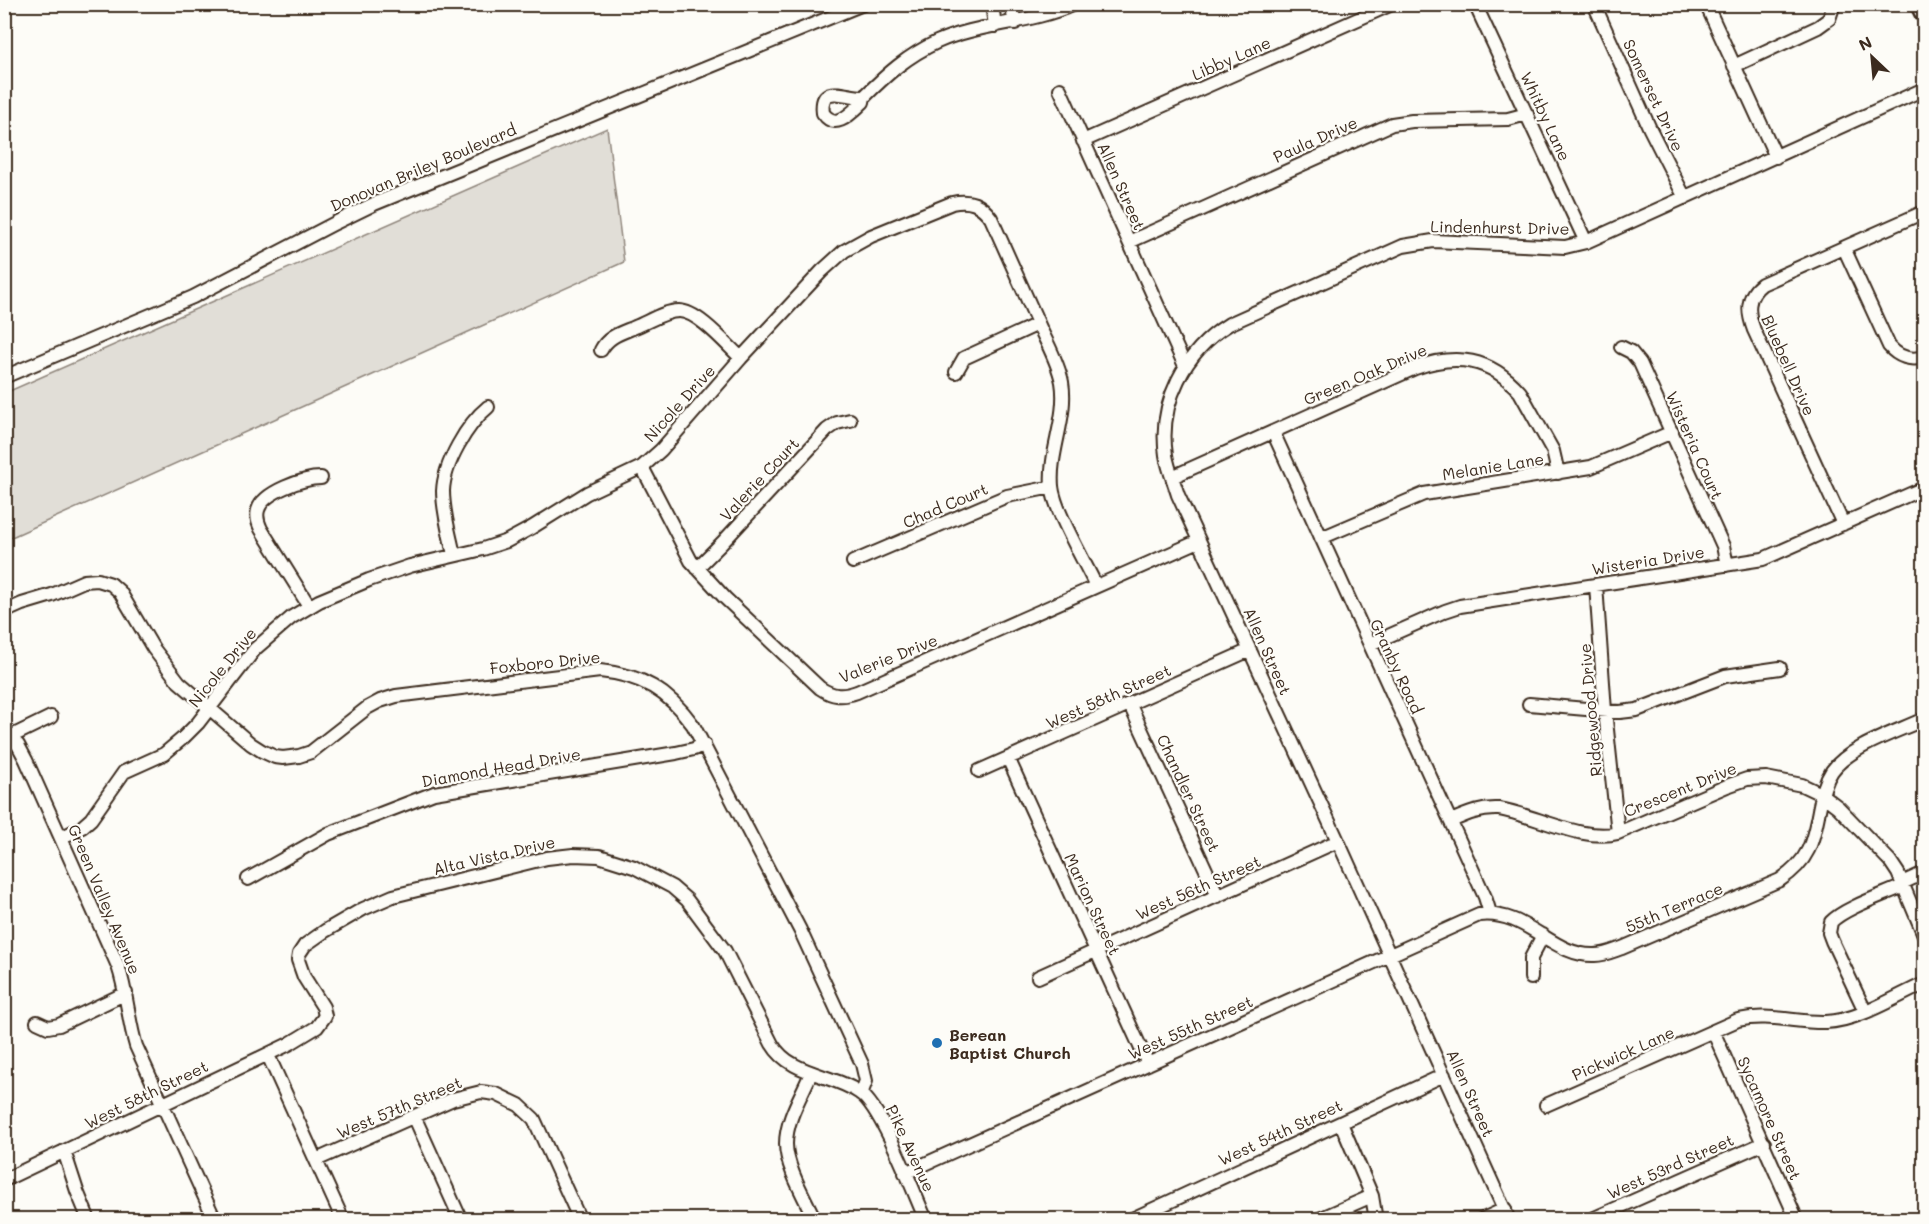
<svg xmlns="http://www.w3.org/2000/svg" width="1929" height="1224" font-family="Mali,sans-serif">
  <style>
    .green { fill: #e1ded7; stroke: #8e847a; stroke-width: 1.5 }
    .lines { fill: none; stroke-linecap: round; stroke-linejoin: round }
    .minor-casing { stroke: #3b2a1e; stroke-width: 16 }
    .major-casing { stroke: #3b2a1e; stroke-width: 21 }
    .minor { stroke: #fdfcf7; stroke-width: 12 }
    .major { stroke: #fdfcf7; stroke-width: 16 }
    .poi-dot { fill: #1f6fb2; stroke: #fdfcf7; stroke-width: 2 }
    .labels { text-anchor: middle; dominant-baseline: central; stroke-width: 4.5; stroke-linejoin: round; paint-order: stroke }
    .street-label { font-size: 16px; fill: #3b2a1e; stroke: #fdfcf7 }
    .poi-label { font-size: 16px; font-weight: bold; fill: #3b2a1e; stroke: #fdfcf7; text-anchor: start }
  </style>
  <rect width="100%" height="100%" fill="#fdfcf7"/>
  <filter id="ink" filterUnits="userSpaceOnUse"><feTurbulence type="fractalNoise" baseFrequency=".0167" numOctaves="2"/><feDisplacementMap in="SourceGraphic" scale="12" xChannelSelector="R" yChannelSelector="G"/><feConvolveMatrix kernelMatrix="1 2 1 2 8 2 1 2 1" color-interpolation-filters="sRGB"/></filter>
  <g filter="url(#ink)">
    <path class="green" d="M 607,128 L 624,262 L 5,540 L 5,393 Z"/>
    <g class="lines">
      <defs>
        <path id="minor" d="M 992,4 L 995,26
          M 1011,4 L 1015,23
          M 1475,4 L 1586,242
          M 1594,4 L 1650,129 L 1685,198
          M 1706,4 L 1776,157
          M 1734,66 L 1818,27 L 1829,19 L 1834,4
          M 1060,89 L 1185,366
          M 864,97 C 847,98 819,81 823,113 C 836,132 852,112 863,102 L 864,97 C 887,74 907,56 937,42 C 980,23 1030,24 1074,4
          M 1083,141 L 1392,4
          M 1129,242 L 1392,124 L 1412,121 L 1508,119 L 1527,114
          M 1844,248 L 1889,346 C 1898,357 1911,361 1924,357
          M 1621,347 L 1631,352 L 1640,363 L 1723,546 L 1727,565
          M 601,350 C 608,336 621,333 635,327 C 648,322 664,311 679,311 C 698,311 727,345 741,358
          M 956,372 L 964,358 L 1038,324
          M 4,377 L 193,297 L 335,223 L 374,204 L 863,4
          M 1273,432 L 1485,897 L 1490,913
          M 642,467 L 691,561 L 725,598 L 820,688 C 833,697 843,697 857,692 L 1199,541
          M 1172,477 L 1415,368 C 1456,353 1490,358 1520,392 L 1553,451 L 1558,473
          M 1843,524 L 1754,330 C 1747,312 1746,296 1762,284 L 1924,212
          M 1321,538 L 1424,494 L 1591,467 L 1672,432
          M 454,555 C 450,535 443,513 443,491 C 444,464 467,424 488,407
          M 853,562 L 1007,496 L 1052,487
          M 697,568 L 722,543 L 827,430 L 837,423 L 850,420
          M 1596,585 L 1605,711 L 1618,833
          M 309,606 L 261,529 C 258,523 256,517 258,510 C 263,492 304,478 321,478
          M 4,612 L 22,604 L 52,595 L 84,581 L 98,580 L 111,584 L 120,592 L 153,648 L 179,682 L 251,744 L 262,751 L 275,757 L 283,758 L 299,756 L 311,752 L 367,708 L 380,701 L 396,696 L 600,671 C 642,675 668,691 693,725 L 800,930 L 862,1064 L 866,1081 L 861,1094
          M 1370,644 L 1445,611 L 1460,606 L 1763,559 L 1924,488
          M 1529,704 L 1620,712 L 1637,710 L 1725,676 L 1780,668
          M 1130,705 L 1218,896
          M 4,731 L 18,745 L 26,760 L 118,966 C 127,992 128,1020 136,1046 L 215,1220
          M 10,737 L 51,717
          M 1008,758 L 1148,1064
          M 979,771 L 1250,650
          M 1451,821 C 1467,814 1481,808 1499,809 C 1535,815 1582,842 1618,833 L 1727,786 L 1747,779 L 1766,778 L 1802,785 L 1821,794 L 1838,807 L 1890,861 L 1898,873 L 1924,935
          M 61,838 L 82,827 L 91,819 L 124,772 L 164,754 L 183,738 L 198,723 L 255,649 L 292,617 L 319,601 L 369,580 L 410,566 L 483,549 L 507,541 L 531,528 L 587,493 L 642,467 L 661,450 L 741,358 L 822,271 L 844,251 L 871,236 L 952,203 C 970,199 981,204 991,218 C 1007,253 1022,288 1038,323 C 1046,342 1058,361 1062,382 C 1068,417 1049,451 1052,486 C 1054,510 1085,562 1096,586
          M 248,879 L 328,834 L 434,793 L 676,753 L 694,749 L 704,744
          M 1902,883 L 1924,873
          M 1038,977 L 1338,841
          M 1531,978 L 1531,958 L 1543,935
          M 1865,1011 L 1832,941 L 1829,933 L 1831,922 C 1844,908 1884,895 1903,886
          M 37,1022 L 48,1027 L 59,1025 L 126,993
          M 1713,1031 L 1797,1220
          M 268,1055 L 343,1220
          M 811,1073 C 802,1095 786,1119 786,1144 C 786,1167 805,1198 815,1220
          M 1546,1105 L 1738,1020 C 1768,1013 1796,1023 1826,1022 C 1858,1021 1895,997 1924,984
          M 414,1116 L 461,1220
          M 1341,1123 L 1372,1196 L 1376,1220
          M 64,1151 L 77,1191 L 89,1220
          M 316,1160 L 453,1099 L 481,1092 L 496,1094 L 519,1105 L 534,1119 L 580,1220
          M 905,1173 L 1479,915 C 1527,909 1552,957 1595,955 C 1605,955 1613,951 1622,948 L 1780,880 C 1809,861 1813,842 1819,810 C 1822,796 1824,783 1832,771 C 1850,746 1897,732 1924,719
          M 4,1180 L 289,1044 L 317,1027 L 325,1016 L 323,1007 L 304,977 L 298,960 L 299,954 L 305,945 L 325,931 L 363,909 L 393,896 L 547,858 L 573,855 L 599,856 L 634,867 L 672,887 L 687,900 L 725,951 L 772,1044 C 791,1076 832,1073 860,1093 C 882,1108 913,1191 926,1220
          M 1130,1220 L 1444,1075
          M 1317,1220 L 1372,1196
          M 1481,1220 L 1505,1209
          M 1509,1220 L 1338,841 L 1178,495 C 1174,482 1168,468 1166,455 C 1158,403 1185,351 1229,324 L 1403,246 L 1433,241 L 1565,247 L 1586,242 L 1924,89
          M 1590,1220 L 1764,1143"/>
        <path id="major" d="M 1919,4 L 1924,14"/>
      </defs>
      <use href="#minor" class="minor-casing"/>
      <use href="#major" class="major-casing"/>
      <use href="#minor" class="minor"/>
      <use href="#major" class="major"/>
    </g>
  </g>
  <circle class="poi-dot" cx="937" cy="1043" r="6"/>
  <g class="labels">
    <g class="street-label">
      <text transform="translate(1231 58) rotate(-24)">Libby Lane</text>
      <text transform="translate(1654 95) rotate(65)">Somerset Drive</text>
      <text transform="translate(1546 116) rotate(65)">Whitby Lane</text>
      <text transform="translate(1315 139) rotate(-24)">Paula Drive</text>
      <text transform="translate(423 167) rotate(-23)">Donovan Briley Boulevard</text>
      <text transform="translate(1122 186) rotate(66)">Allen Street</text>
      <text transform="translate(1500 227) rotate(1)">Lindenhurst Drive</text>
      <text transform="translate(1789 365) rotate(66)">Bluebell Drive</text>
      <text transform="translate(1365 374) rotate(-23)">Green Oak Drive</text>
      <text transform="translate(679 403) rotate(-48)">Nicole Drive</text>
      <text transform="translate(1695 445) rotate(66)">Wisteria Court</text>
      <text transform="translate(1493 466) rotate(-9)">Melanie Lane</text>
      <text transform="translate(759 479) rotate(-47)">Valerie Court</text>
      <text transform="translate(945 505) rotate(-23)">Chad Court</text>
      <text transform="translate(1648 560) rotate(-9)">Wisteria Drive</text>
      <text transform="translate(1268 651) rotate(66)">Allen Street</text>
      <text transform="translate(888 658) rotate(-22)">Valerie Drive</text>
      <text transform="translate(545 662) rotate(-6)">Foxboro Drive</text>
      <text transform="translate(1397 666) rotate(65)">Granby Road</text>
      <text transform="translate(222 667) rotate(-51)">Nicole Drive</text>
      <text transform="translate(1108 696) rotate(-24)">West 58th Street</text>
      <text transform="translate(1590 710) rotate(-95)">Ridgewood Drive</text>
      <text transform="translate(501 767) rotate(-10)">Diamond Head Drive</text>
      <text transform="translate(1680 789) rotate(-22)">Crescent Drive</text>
      <text transform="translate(1189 793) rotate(65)">Chandler Street</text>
      <text transform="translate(494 855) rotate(-13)">Alta Vista Drive</text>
      <text transform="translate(1198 887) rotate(-24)">West 56th Street</text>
      <text transform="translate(105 899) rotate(67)">Green Valley Avenue</text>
      <text transform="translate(1093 904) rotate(65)">Marion Street</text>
      <text transform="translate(1674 907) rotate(-23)">55th Terrace</text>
      <text transform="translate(1190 1027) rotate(-24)">West 55th Street</text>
      <text transform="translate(1623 1053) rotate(-24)">Pickwick Lane</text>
      <text transform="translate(1471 1093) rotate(66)">Allen Street</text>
      <text transform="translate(146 1094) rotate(-26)">West 58th Street</text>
      <text transform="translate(399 1107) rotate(-23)">West 57th Street</text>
      <text transform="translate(1770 1118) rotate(66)">Sycamore Street</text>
      <text transform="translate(1280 1132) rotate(-25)">West 54th Street</text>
      <text transform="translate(911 1148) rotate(65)">Pike Avenue</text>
      <text transform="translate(1670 1166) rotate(-24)">West 53rd Street</text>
    </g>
    <g class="poi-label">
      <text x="949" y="1034">Berean<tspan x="949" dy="18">Baptist Church</tspan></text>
    </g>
  </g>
  <rect width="1929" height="1224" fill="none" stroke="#fdfcf7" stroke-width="24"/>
  <rect x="12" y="12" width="1905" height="1200" fill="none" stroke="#3b2a1e" stroke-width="2" filter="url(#ink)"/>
  <g transform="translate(1872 57) rotate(334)" stroke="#fdfcf7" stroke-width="4.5" paint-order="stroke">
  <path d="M0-4.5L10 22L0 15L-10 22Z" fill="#3b2a1e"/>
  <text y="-9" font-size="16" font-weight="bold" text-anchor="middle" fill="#3b2a1e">N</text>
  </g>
</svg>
